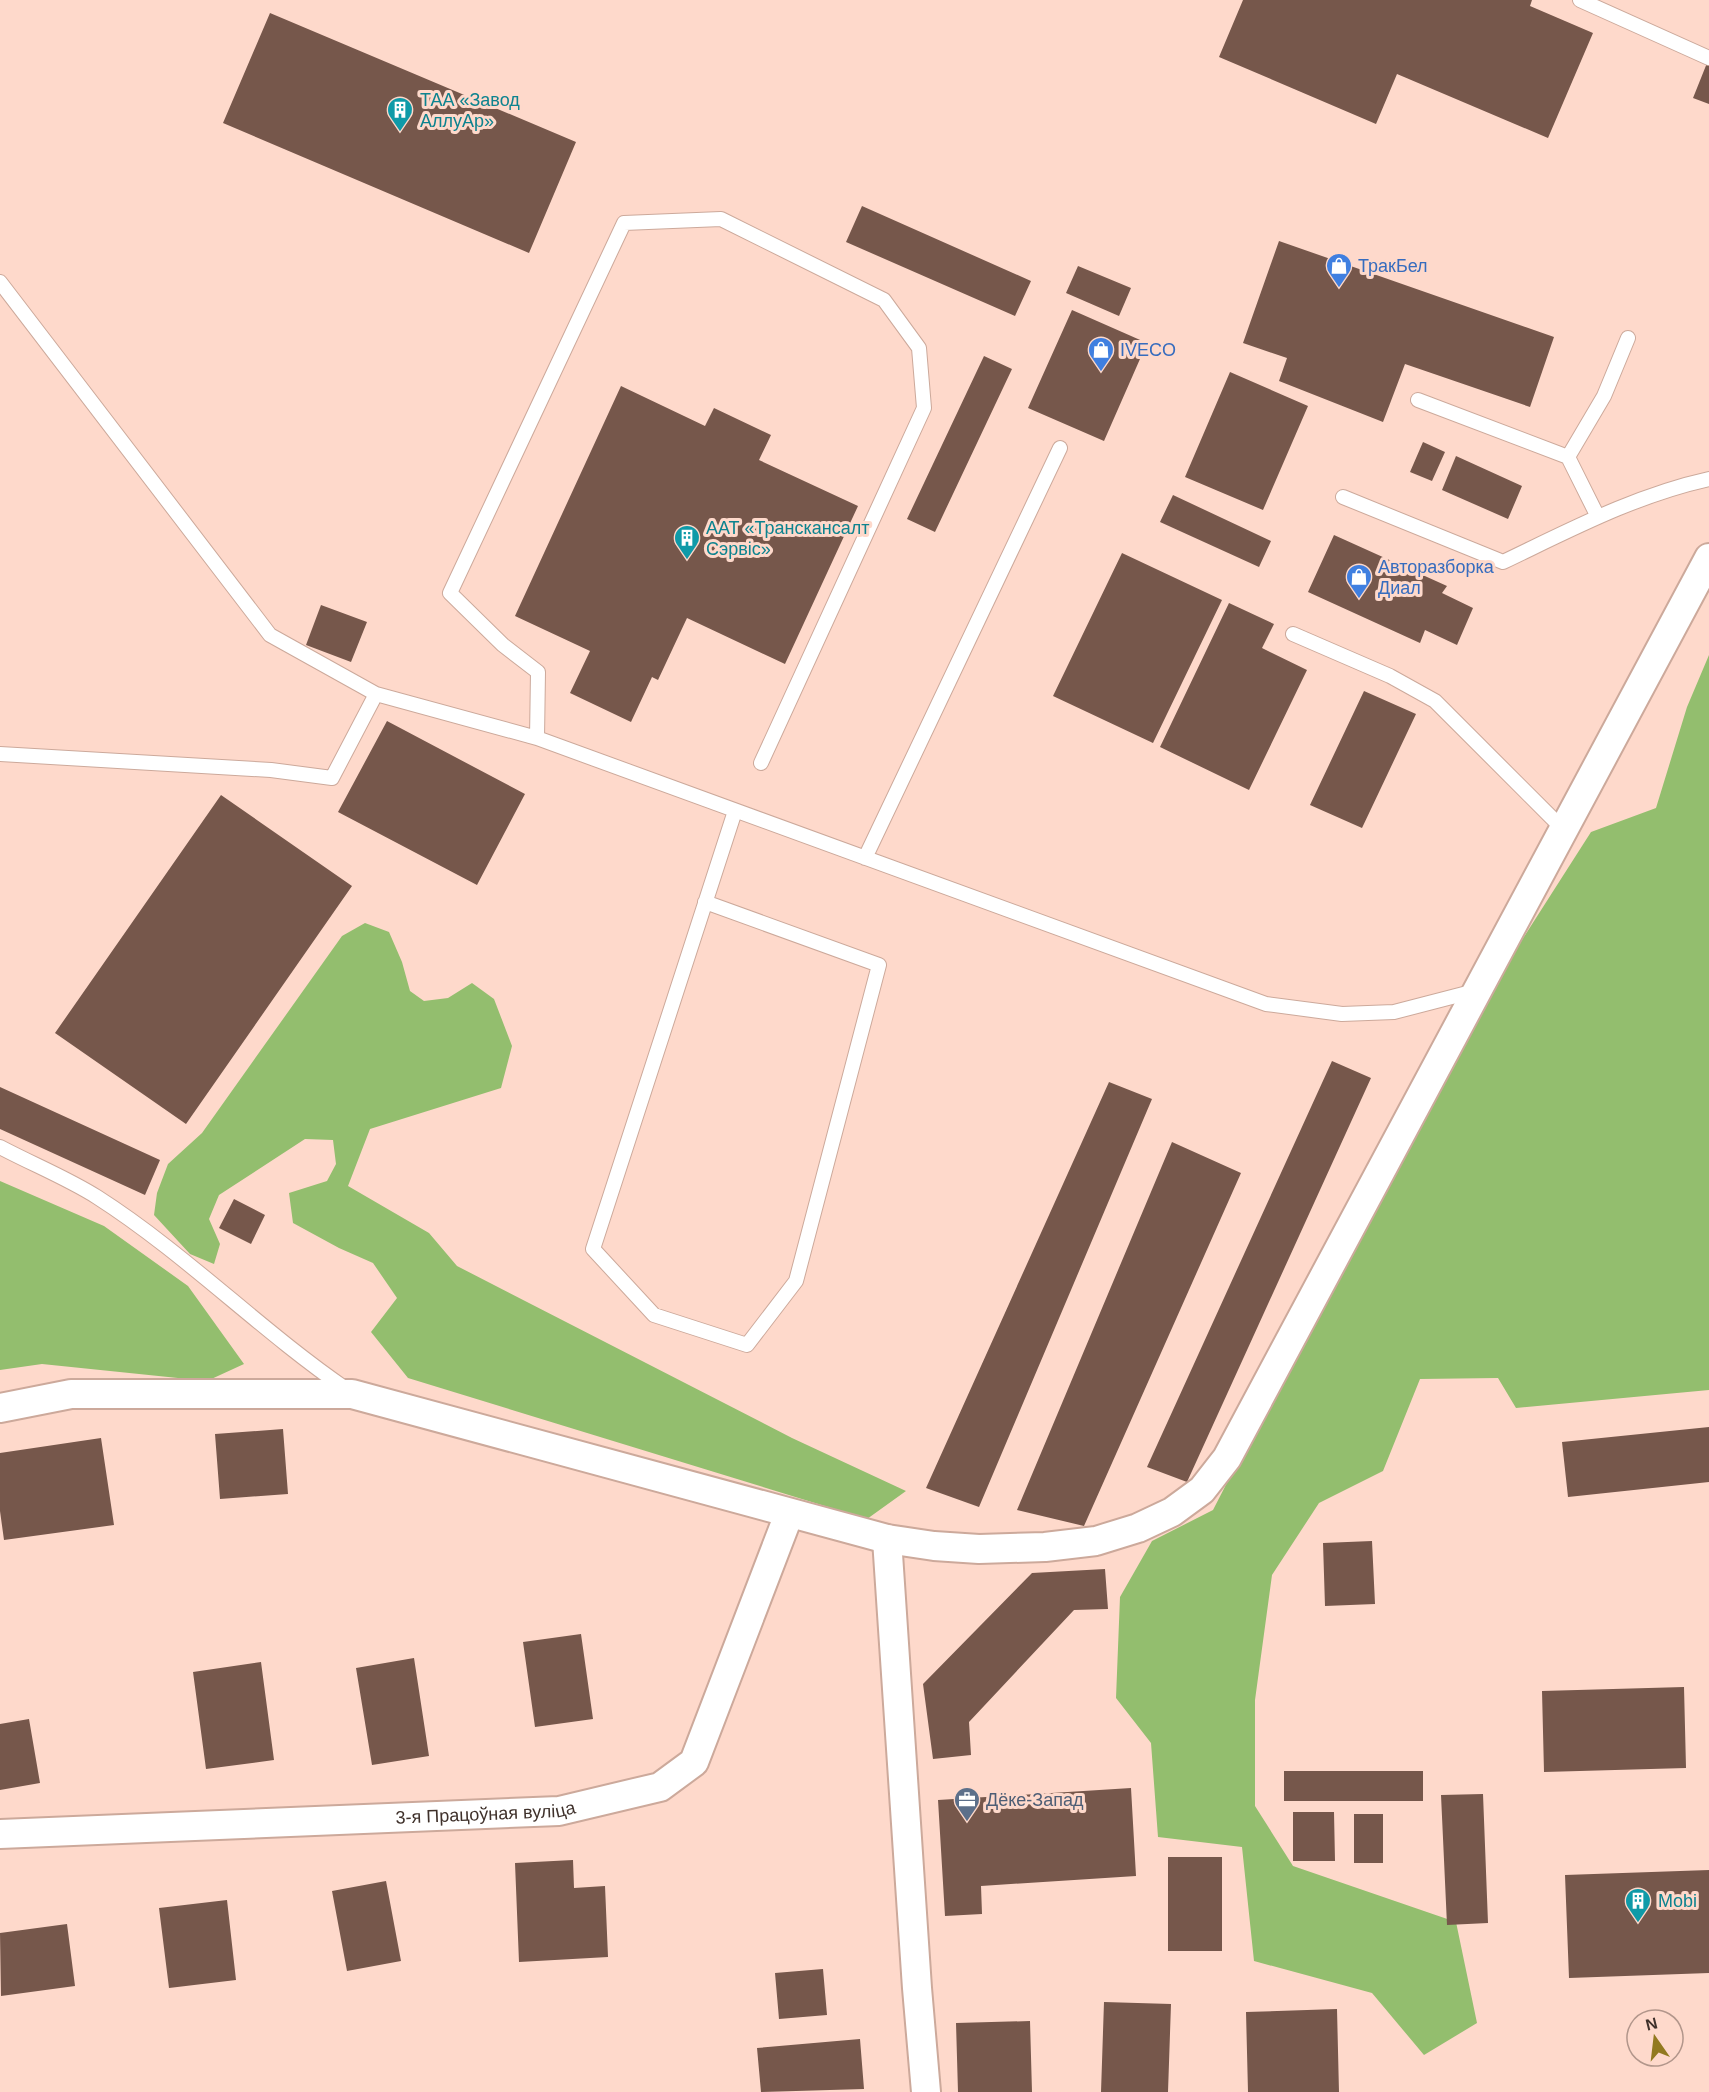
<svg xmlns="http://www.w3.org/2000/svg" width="1709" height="2092" font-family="Arial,sans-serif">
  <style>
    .forest { fill: #93be6e }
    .building { fill: #76574b }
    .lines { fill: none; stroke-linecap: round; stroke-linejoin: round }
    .lane-casing { stroke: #cca99b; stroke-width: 16 }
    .street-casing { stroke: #cca99b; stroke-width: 32 }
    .lane { stroke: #fff; stroke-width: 14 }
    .street { stroke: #fff; stroke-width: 28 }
    .labels { text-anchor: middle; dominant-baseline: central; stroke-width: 6; stroke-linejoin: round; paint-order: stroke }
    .culture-label { font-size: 18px; fill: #0d838f; stroke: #fed9cb; text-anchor: start }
    .shop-label { font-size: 18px; fill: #366cbe; stroke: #fed9cb; text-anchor: start }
    .service-label { font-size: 18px; fill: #4e5e75; stroke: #fed9cb; text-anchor: start }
    .street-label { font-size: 18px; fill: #3f312b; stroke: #fed9cb }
  </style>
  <rect width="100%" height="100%" fill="#fed9cb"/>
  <path class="forest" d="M 1709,655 L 1709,1390 L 1516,1408 L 1498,1378 L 1420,1379 L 1383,1471 L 1319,1503 L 1272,1575 L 1255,1700 L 1255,1806 L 1293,1866 L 1456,1922 L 1477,2023 L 1424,2055 L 1372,1993 L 1254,1961 L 1242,1847 L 1158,1837 L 1151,1743 L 1116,1698 L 1120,1597 L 1152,1541 L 1213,1510 L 1338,1267 L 1470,1021 L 1591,832 L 1656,808 L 1687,707 Z
    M 365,923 L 389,932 L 402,962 L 410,991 L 424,1001 L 448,998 L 472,983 L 494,999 L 512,1046 L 501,1088 L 370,1129 L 348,1186 L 429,1233 L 457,1266 L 792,1438 L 906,1491 L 867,1519 L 408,1378 L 371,1332 L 397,1298 L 373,1263 L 339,1248 L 293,1223 L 289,1193 L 327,1181 L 336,1164 L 333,1140 L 305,1139 L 219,1195 L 209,1219 L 220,1244 L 214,1264 L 190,1254 L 154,1215 L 157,1193 L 168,1164 L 202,1133 L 342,936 Z
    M 0,1181 L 104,1226 L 188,1286 L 244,1364 L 207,1381 L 42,1364 L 0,1370 Z"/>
  <path class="building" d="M 1243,0 L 1532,0 L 1530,6 L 1593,33 L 1548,138 L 1397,74 L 1376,124 L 1219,57 Z
    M 270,13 L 576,142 L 529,253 L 223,123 Z
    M 1709,58 L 1709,104 L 1693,98 Z
    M 862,206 L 1031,281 L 1015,316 L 846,242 Z
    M 1279,241 L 1554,337 L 1530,407 L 1405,364 L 1383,422 L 1279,381 L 1287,358 L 1243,343 Z
    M 1078,266 L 1131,288 L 1119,316 L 1066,293 Z
    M 1072,310 L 1147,343 L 1104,441 L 1028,408 Z
    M 984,356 L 1012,369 L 935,532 L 907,519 Z
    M 1230,372 L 1308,406 L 1263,510 L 1185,477 Z
    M 621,386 L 705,426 L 714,408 L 771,435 L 759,460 L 858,506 L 785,664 L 687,618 L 658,680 L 652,677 L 631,722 L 570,693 L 590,651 L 515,616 Z
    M 1423,442 L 1445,452 L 1432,481 L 1410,472 Z
    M 1456,456 L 1522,486 L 1508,519 L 1442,490 Z
    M 1173,495 L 1271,541 L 1259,567 L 1160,522 Z
    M 1334,535 L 1447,586 L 1442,593 L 1473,608 L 1457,645 L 1425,630 L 1420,643 L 1308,592 Z
    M 1122,553 L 1222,600 L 1153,743 L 1053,696 Z
    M 1229,603 L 1274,624 L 1262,648 L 1307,670 L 1249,790 L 1160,747 Z
    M 321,605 L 367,622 L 351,662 L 306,645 Z
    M 1364,691 L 1416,714 L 1362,828 L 1310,805 Z
    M 387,721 L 525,794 L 477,885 L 338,812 Z
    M 221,795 L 352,886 L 186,1124 L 55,1033 Z
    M 1332,1061 L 1371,1078 L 1187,1482 L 1147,1467 Z
    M 1109,1082 L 1152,1099 L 979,1507 L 926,1488 Z
    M 0,1087 L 160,1160 L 145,1195 L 0,1129 Z
    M 1172,1142 L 1241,1173 L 1084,1526 L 1017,1510 Z
    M 234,1199 L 265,1215 L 251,1244 L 219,1228 Z
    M 1709,1427 L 1709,1482 L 1568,1497 L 1562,1442 Z
    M 283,1429 L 288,1494 L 220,1499 L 215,1434 Z
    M 101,1438 L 114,1525 L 4,1540 L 0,1511 L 0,1453 Z
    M 1372,1541 L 1375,1604 L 1325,1606 L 1323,1543 Z
    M 1105,1569 L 1108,1609 L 1074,1610 L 969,1722 L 971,1755 L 933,1759 L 923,1684 L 1032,1573 Z
    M 581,1634 L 593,1719 L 535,1727 L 523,1642 Z
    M 414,1658 L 429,1756 L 372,1765 L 356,1668 Z
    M 261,1662 L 274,1760 L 206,1769 L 193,1672 Z
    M 1684,1687 L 1686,1768 L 1544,1772 L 1542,1691 Z
    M 29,1719 L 40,1783 L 0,1790 L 0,1724 Z
    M 1284,1771 L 1423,1771 L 1423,1801 L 1284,1801 Z
    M 1131,1788 L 1136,1876 L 981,1886 L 982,1914 L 945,1916 L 938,1800 Z
    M 1483,1794 L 1488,1923 L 1447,1925 L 1441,1795 Z
    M 1293,1812 L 1334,1812 L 1335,1861 L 1293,1861 Z
    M 1354,1814 L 1383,1814 L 1383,1863 L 1354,1863 Z
    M 1168,1857 L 1222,1857 L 1222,1951 L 1168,1951 Z
    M 573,1860 L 574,1888 L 605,1886 L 608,1957 L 519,1962 L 515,1863 Z
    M 1709,1870 L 1709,1973 L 1569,1978 L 1565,1875 Z
    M 386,1881 L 401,1961 L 347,1971 L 332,1891 Z
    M 227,1900 L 236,1980 L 169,1988 L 159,1908 Z
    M 67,1924 L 75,1986 L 1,1996 L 0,1933 Z
    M 823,1969 L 827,2015 L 779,2019 L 775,1973 Z
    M 1104,2002 L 1171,2004 L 1168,2092 L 1101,2092 Z
    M 1337,2009 L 1339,2092 L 1248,2092 L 1246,2012 Z
    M 1030,2021 L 1032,2092 L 958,2092 L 956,2023 Z
    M 860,2039 L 864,2089 L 761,2092 L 757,2048 Z"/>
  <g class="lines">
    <defs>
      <path id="lane" d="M 1580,0 L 1709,58
        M 0,282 L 270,635 L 376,694 L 537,738 L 1266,1004 L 1342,1014 L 1394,1012 L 1475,991
        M 1418,400 L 1568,457 L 1598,517
        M 1568,457 L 1604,396 L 1628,338
        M 1343,497 L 1503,562 C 1570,530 1636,495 1709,479
        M 1293,634 L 1390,676 L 1435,701 L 1563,829
        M 537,738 L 538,672 L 503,645 L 450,593 L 624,223 L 721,219 L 884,300 L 919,348 L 924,408 L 761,763
        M 0,754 L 271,770 L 332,778 L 376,694
        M 865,858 L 1060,448
        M 705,902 L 879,965 L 796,1281 L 747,1345 L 654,1315 L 593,1249 L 735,811
        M 0,1147 C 32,1164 67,1178 97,1197 C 186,1254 260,1330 346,1389"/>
      <g id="street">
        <path d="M 0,1408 L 71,1394 L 352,1394 L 887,1539 L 934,1546 L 979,1549 L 1045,1547 L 1096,1541 L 1138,1528 L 1172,1512 L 1202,1490 L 1227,1458 L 1709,558"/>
        <path d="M 887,1539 L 917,1988 L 926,2092"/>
        <path id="s1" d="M 0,1834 L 559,1811 L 660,1787 L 694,1762 L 789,1514"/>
      </g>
    </defs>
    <use href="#lane" class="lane-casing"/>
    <use href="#street" class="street-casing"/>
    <use href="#lane" class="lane"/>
    <use href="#street" class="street"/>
  </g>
  <defs>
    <symbol id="building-pin" viewBox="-11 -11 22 30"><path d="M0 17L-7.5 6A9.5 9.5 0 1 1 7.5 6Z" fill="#0f9aa8" stroke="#fed9cb"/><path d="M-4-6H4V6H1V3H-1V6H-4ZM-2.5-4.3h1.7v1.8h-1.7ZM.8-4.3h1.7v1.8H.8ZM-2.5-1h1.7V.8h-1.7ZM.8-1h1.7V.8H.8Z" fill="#fff"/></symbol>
    <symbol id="shop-pin" viewBox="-11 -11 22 30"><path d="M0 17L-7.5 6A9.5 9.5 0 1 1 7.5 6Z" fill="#3f7fe0" stroke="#fed9cb"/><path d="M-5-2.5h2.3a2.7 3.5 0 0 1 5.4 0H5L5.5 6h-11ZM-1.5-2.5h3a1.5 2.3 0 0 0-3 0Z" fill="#fff"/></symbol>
    <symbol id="office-pin" viewBox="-11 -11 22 30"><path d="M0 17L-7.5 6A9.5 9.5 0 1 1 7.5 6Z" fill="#5c6f8a" stroke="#fed9cb"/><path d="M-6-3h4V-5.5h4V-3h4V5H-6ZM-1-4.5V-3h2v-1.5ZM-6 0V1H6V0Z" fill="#fff"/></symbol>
  </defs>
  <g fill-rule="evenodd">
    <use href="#building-pin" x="385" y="95" width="30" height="40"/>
    <use href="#shop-pin" x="1324" y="251" width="30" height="40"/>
    <use href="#shop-pin" x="1086" y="335" width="30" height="40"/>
    <use href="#building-pin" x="672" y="523" width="30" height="40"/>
    <use href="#shop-pin" x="1344" y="562" width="30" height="40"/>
    <use href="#office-pin" x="952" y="1785" width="30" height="40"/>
    <use href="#building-pin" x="1623" y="1886" width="30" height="40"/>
  </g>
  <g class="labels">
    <g class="culture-label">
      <text x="420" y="100">ТАА «Завод<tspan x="420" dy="21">АллуАр»</tspan></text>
      <text x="706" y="528">ААТ «Транскансалт<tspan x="706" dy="21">Сэрвіс»</tspan></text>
      <text x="1658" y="1901">Mobi</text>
    </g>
    <g class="shop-label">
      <text x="1358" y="266">ТракБел</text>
      <text x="1120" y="350">IVECO</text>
      <text x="1378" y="567">Авторазборка<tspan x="1378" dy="21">Диал</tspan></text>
    </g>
    <g class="service-label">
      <text x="986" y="1800">Дёке-Запад</text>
    </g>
    <g class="street-label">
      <text stroke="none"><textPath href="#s1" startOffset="486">3-я Працоўная вуліца</textPath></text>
    </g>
  </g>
  <g transform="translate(1655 2038) rotate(346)"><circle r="28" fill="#fed9cb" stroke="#b2968b" stroke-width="1.5"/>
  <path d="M0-4.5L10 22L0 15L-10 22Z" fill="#92791f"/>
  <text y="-9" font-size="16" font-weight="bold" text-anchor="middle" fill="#3f312b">N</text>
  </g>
</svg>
